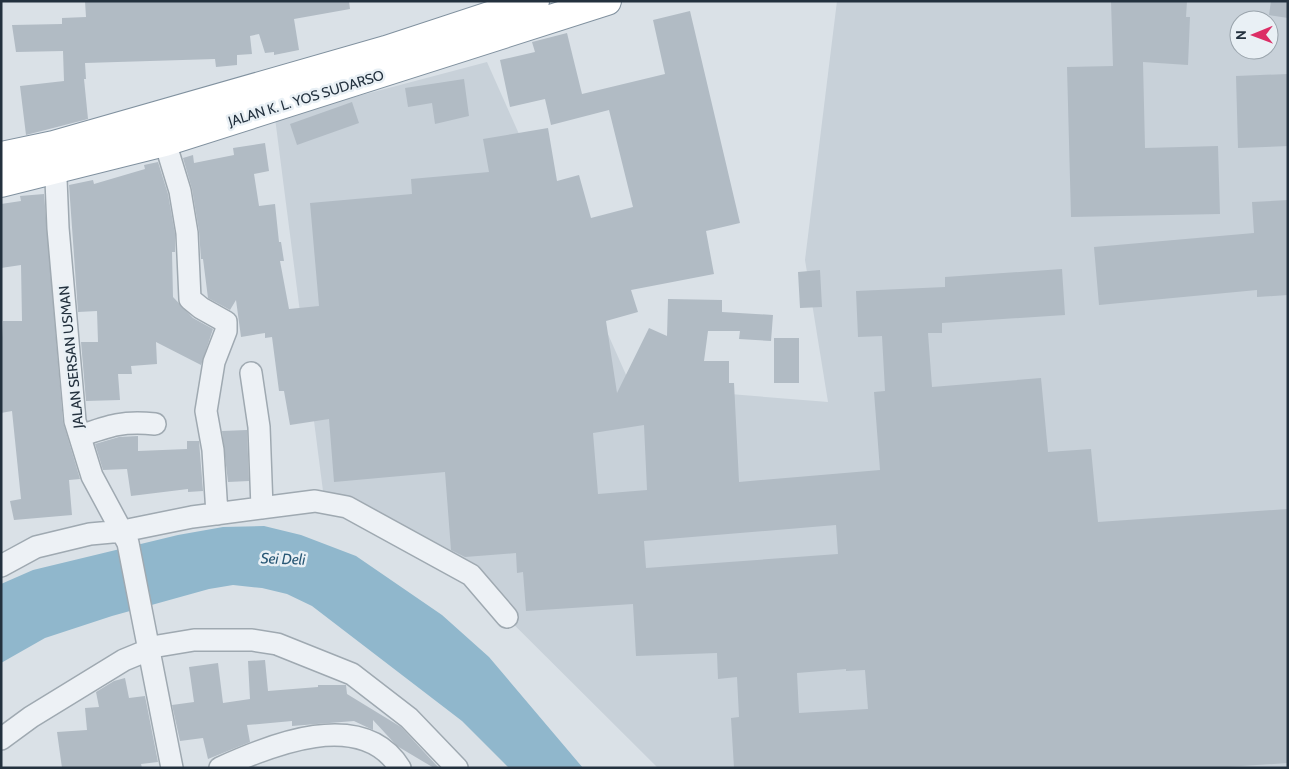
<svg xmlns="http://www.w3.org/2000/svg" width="1289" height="769" font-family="Cabin,sans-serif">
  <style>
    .built { fill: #c8d1d9; fill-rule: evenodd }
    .water { fill: #90b7cc }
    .building { fill: #b1bbc4; fill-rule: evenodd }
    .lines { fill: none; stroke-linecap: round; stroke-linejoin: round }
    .minor-casing { stroke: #9fa9b1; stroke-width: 24 }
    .highway-casing { stroke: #80919f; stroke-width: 30 }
    .minor { stroke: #edf1f5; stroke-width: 21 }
    .highway { stroke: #fff; stroke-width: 28 }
    .labels { text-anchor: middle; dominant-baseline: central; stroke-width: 5; stroke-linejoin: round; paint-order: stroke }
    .street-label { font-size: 14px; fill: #23313e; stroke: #e9f0f5 }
    .water-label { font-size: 15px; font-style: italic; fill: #295876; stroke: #e9f0f5 }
  </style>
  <rect width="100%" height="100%" fill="#dae1e7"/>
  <path class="built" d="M 837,1 L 1288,1 L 1288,768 L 658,768 L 431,542 L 323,491 L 275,118 L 487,62 L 631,386 L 828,402 L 805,260 ZM 1239,20 L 1269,20 L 1269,50 L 1239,50 Z"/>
  <path class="water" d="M 264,526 L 301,535 L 356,556 L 442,615 L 489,657 L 583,768 L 509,768 L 462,721 L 312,606 L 287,594 L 262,588 L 233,585 L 209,589 L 112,616 L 45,638 L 1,663 L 1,584 L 33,570 L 178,535 L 223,527 Z"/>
  <path class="building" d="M 85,1 L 349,1 L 350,9 L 294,19 L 299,50 L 274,55 L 274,52 L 265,53 L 259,34 L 250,36 L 252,54 L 237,55 L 237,65 L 216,67 L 215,59 L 85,63 L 86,79 L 84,79 L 88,119 L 26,135 L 20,86 L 64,81 L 63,51 L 16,52 L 12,25 L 62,24 L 62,18 L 86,17 Z
    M 1111,1 L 1187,1 L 1186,17 L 1190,17 L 1188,65 L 1143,62 L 1145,148 L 1218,146 L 1220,214 L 1071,217 L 1067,67 L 1113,66 Z
    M 1271,1 L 1288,1 L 1288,18 L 1269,15 Z
    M 690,11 L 740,223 L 706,231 L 714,274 L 631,290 L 638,312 L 606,321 L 617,393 L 649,328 L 667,336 L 668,299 L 722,300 L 722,312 L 773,315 L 771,341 L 739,339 L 740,331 L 708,331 L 704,361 L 729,361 L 729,383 L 734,383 L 739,482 L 880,470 L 874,392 L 885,391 L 882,336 L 858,337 L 856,291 L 945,287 L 945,277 L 1062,269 L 1065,315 L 942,323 L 942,333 L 928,333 L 932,387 L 1041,378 L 1048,452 L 1091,449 L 1098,522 L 1288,509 L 1288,763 L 1212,768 L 734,768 L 731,718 L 739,717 L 737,677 L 718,679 L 717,653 L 636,656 L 633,604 L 526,611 L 523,572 L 517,573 L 516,553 L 465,557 L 451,550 L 445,472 L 334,482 L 329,419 L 290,425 L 284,391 L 279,391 L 272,337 L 265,338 L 265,333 L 241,337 L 236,300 L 230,310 L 208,298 L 203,259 L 201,259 L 199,231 L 192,189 L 183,158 L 193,155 L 194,163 L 234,155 L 233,148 L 265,143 L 269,171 L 254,174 L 259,206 L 275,204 L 279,242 L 281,242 L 284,261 L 280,261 L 289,309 L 319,306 L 310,203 L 412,194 L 411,179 L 489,172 L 483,139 L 548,128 L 557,181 L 579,175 L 591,218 L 633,207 L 609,110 L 551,125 L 545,99 L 510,107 L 500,60 L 535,52 L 532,42 L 567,33 L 582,94 L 665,74 L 653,20 ZM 644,425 L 647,490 L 598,494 L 593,433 ZM 836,525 L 838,554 L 646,568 L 644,541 ZM 846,669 L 846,671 L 865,670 L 868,709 L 799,713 L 797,673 Z
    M 1288,74 L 1288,146 L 1238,148 L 1236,76 Z
    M 464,79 L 469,116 L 435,124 L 432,103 L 408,107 L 405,88 Z
    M 352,102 L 359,123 L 297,145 L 290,124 Z
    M 158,162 L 168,194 L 175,234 L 175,252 L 172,252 L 173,297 L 193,318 L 213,329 L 201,365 L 156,342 L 157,364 L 131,366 L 132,374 L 118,374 L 120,400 L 86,401 L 81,342 L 98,342 L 97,311 L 78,312 L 69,185 L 93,180 L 94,184 L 145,169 L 144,165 Z
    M 44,194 L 63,422 L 80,479 L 69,480 L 72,515 L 14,520 L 10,501 L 21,499 L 12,411 L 1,413 L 1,354 L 3,321 L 22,321 L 21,265 L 1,268 L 1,204 L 21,201 L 20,196 Z
    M 1288,200 L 1288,295 L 1257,297 L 1257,290 L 1099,305 L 1094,247 L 1254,233 L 1252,202 Z
    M 820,270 L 822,307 L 800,308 L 798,272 Z
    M 774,338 L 799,338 L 799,383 L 774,383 Z
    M 247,430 L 249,481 L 228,482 L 222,431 Z
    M 138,436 L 138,451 L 187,449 L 187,441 L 199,441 L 203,491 L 188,492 L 188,489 L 131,496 L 127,469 L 103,470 L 95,444 L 119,437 Z
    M 265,660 L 268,691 L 318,687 L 318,685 L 346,685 L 347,694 L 401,727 L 439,768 L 434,768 L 397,746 L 373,720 L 373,730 L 354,721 L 292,726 L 292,721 L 247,725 L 250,742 L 208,759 L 203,738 L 180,741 L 172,705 L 194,702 L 189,667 L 218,663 L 223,703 L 250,699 L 248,661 Z
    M 125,678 L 129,698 L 145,696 L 158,762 L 141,764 L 142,768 L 62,768 L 57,732 L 87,730 L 85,708 L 99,707 L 96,692 L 114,681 Z"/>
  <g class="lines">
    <defs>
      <path id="minor" d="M 165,142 L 180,191 L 187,233 L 190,299 L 201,308 L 226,322 L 226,331 L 214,362 L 206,411 L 213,450 L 217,514
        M 55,155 L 58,228 L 75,421 L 92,476 L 128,543 L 172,768
        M 251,373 L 259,427 L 262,508
        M 80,436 C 111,425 123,421 155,424
        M 1,566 L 36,547 L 90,534 L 123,531 L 192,517 L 315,501 L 347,507 L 471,575 L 507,617
        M 1,739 L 31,717 L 124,660 L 158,646 L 194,640 L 252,640 L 277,644 L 352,674 L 409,718 L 457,768
        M 220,768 C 270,745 362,707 400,768"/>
      <path id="highway" d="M 1,156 L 54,145 L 386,50 L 535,1
        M 1,183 L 165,142 L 607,1"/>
    </defs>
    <use href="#minor" class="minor-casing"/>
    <use href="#highway" class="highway-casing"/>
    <use href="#minor" class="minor"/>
    <use href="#highway" class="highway"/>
  </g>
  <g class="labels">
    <g class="street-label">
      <text transform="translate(306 98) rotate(-17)">JALAN K. L. YOS SUDARSO</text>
      <text transform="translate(71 357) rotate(-96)">JALAN SERSAN USMAN</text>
    </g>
    <g class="water-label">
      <text transform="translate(283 559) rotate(2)">Sei Deli</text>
    </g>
  </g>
  <rect width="1289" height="769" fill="none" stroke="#23313e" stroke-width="5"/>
  <g transform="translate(1254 35) rotate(269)"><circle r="24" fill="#e9f0f5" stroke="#9aa4ac"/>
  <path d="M0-4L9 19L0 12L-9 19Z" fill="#dc2e66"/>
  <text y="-8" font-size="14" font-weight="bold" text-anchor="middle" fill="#23313e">N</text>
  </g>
</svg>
